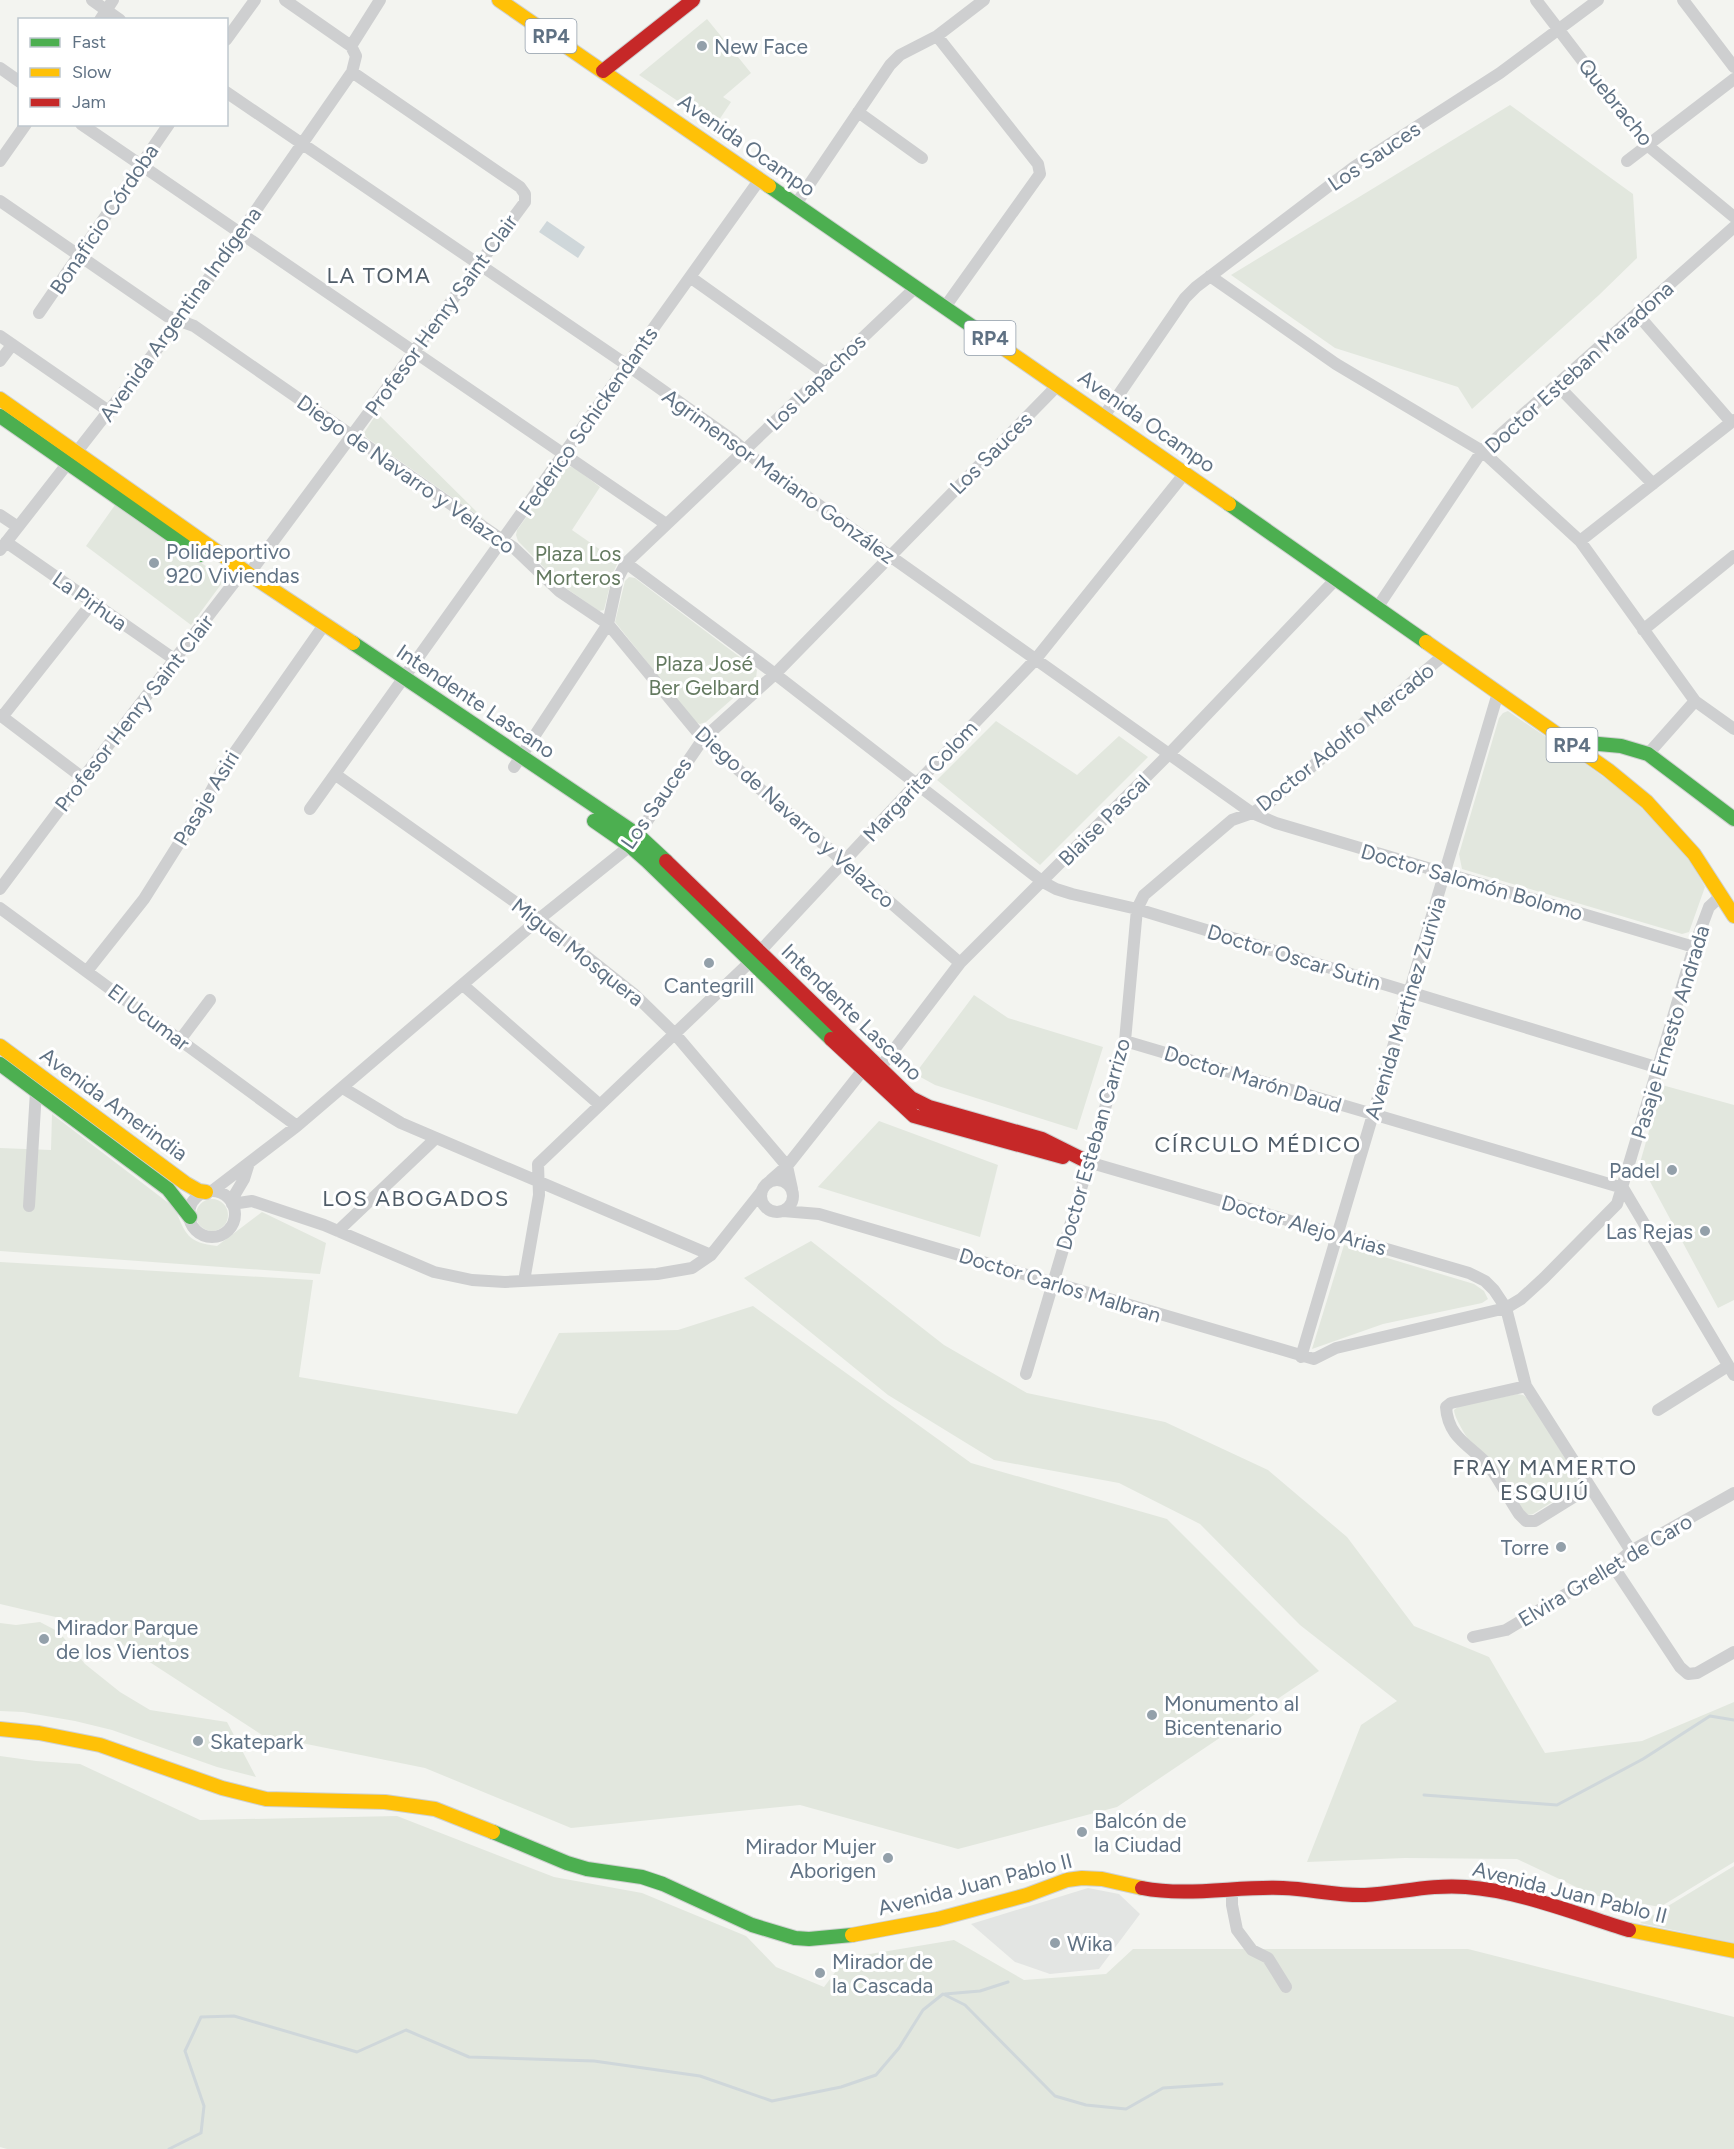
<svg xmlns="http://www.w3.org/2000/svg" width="1734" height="2149" font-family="Figtree,sans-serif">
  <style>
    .built { fill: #e3e5e3 }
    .green { fill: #e2e7de }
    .water { fill: #cfd7da }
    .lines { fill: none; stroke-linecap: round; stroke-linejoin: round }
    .stream { stroke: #cfd7da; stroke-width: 3 }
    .fast-casing { stroke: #cfd1d1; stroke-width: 16 }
    .slow-casing { stroke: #cfd1d1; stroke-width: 16 }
    .jam-casing { stroke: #cfd1d1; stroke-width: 16 }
    .street { stroke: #cecfd0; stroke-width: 12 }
    .fast { stroke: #4caf50; stroke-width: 14 }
    .slow { stroke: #ffc107; stroke-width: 14 }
    .jam { stroke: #c62828; stroke-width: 14 }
    .poi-dot { fill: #93a0aa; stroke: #fff; stroke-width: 2 }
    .labels { text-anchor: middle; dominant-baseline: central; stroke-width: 6; stroke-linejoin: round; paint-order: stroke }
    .shield { fill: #fff; stroke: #909ca9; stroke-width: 1.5 }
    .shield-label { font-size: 20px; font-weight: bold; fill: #607284 }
    .poi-label { font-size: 21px; fill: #607284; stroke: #fff; text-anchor: start }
    .street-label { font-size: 21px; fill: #607284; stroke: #fff }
    .park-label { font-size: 21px; fill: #647a60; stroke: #fff }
    .neighbourhood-label { font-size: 22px; letter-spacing: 1.5px; fill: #4f5c68; stroke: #fff }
  </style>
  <rect width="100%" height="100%" fill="#f3f4f0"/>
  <path class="built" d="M 1088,1888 L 1119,1894 L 1140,1914 L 1099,1969 L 1050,1974 L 1015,1962 L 971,1924 Z"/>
  <path class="green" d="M 707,19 L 751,73 L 723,97 L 731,102 L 715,126 L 639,75 Z
    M 1510,105 L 1633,194 L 1637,258 L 1599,295 L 1472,409 L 1458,387 L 1335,348 L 1231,275 Z
    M 377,413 L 486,521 L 367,438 L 364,433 Z
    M 568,466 L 575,468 L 600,487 L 572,530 L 618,562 L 613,573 L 604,610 L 599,611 L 560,584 L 518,541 L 516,535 L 517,530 L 562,468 Z
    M 115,505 L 225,579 L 191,625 L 86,546 Z
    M 629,577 L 635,578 L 757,670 L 756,678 L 706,722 L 700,724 L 695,722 L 615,622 L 625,581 Z
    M 1508,711 C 1579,761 1663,807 1705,887 L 1689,932 L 1682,934 L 1462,869 L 1459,854 L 1499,718 L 1503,713 Z
    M 996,721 L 1077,775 L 1119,736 L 1148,757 L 1040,865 L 937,780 Z
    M 974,995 L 1008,1018 L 1103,1047 L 1077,1130 L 935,1085 L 915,1074 Z
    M 1662,1085 L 1734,1105 L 1734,1300 L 1718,1308 L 1640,1163 Z
    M 52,1114 L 175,1208 C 185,1234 188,1243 217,1246 L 262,1212 L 326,1243 L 320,1274 L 0,1251 L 0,1148 L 51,1150 Z
    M 879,1121 L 998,1165 L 980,1237 L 818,1187 Z
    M196 1215a16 16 0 1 1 32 0a16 16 0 1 1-32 0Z
    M 811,1241 L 944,1345 L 1027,1393 L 1165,1422 L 1268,1470 L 1347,1537 L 1414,1626 L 1489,1657 L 1545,1753 L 1642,1741 L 1734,1702 L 1734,1862 L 1660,1907 L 1593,1895 L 1517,1859 L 1405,1858 L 1307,1862 L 1361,1725 L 1397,1701 L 1300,1625 L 1200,1524 L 1119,1483 L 994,1460 L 888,1395 L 744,1278 Z
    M 1344,1245 L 1474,1284 L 1484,1291 L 1488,1299 L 1482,1303 L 1383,1324 L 1312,1349 Z
    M 0,1262 L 313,1280 L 299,1377 L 517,1414 L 559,1333 L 678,1330 L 753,1306 L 971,1463 L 1167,1519 L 1319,1671 L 1117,1807 L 958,1849 L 800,1805 L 571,1828 L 425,1768 L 262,1735 L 94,1626 L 0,1604 Z
    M 1517,1394 L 1523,1395 L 1529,1399 L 1580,1483 L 1578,1486 L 1533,1514 L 1528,1515 C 1513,1503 1455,1428 1454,1410 L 1459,1406 Z
    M 40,1622 L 59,1632 L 85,1664 L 120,1692 L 150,1710 L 227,1722 L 256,1777 L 217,1767 L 112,1730 L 75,1721 L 23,1712 L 0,1711 L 0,1623 L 16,1625 Z
    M 0,1756 L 36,1761 L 80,1764 L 200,1820 L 397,1816 L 554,1877 L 642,1893 L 746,1936 L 776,1967 L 824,1987 L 846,1958 L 954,1940 L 1024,1980 L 1106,1974 L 1133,1949 L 1468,1949 L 1734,2017 L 1734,2149 L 7,2149 L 0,2147 Z
    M 1734,1866 L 1734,1943 L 1640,1923 Z"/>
  <path class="water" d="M 547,221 L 585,247 L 578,258 L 539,232 Z"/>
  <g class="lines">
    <path class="stream" d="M 1424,1795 L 1557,1805 L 1643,1759 L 1710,1716 L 1734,1720
      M 945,1994 L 980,1991 L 1008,1982
      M 169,2149 L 201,2133 L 204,2106 L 185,2051 L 201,2017 L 234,2016 L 357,2052 L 406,2030 L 469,2057 L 594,2061 L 700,2076 L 772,2101 L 841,2087 L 876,2075 L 899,2048 L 923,2010 L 943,1994 L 965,2005 L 1055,2096 L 1086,2105 L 1126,2109 L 1163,2088 L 1222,2084"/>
    <defs>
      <path id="fast" d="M 769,186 L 986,336
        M 0,416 L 200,555
        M 1229,504 L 1426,642
        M 353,643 L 638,835 L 666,861
        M 1566,741 L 1621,746 L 1648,754 L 1734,819
        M 594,821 L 630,846 L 647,861 L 831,1039
        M 0,1064 L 168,1189 L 190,1217
        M 493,1832 L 567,1863 L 587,1869 L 642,1877 L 663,1884 L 752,1925 L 795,1938 L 809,1939 L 852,1935"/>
      <path id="slow" d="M 499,0 L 769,186
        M 986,336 L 1229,504
        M 0,399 L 249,574 L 353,643
        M 1426,642 L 1608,770 L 1647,802 L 1694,854 L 1734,916
        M 0,1046 L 185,1183 L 199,1191 L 206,1192
        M 0,1729 L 39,1733 L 100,1745 L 222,1788 L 266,1799 L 385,1802 L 435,1809 L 493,1832
        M 1629,1930 L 1734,1951
        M 852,1935 L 938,1919 L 1027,1895 L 1067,1880 L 1082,1878 L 1102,1879 L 1142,1888"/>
      <path id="jam" d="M 603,71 L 693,0
        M 666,861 L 911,1098 L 929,1107 L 1042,1139 L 1088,1162
        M 831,1039 L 914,1116 L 1063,1157
        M 1142,1888 C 1188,1897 1237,1886 1283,1888 C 1310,1889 1338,1896 1365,1895 C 1399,1893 1432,1884 1466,1887 C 1521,1891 1576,1914 1629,1930"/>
    </defs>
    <use href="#fast" class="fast-casing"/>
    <use href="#slow" class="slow-casing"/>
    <use href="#jam" class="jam-casing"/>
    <path class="street" d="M 92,0 L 120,20
      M 1536,0 L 1647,145 L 1734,217
      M 1683,0 L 1734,67
      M 100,20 L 113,0
      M 937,36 L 1038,164 L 1040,174 L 945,307
      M 226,40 L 255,0
      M 351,46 L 380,0
      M 0,68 L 20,82
      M 226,92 L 627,365 L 734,441 L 756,460 L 890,556 L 1252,813 L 1276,823 L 1694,947
      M 858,112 L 922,158
      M 81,124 L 666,524
      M 0,161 L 26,124
      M 1627,161 L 1734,79
      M 0,201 L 167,316 L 194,326 L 514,548 L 559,591 L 608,624 L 703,739 L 960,963
      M 796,204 L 890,65 L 900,55 L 937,36 L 984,0
      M 1210,276 L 1336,364 L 1482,451 L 1580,541 L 1695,701 L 1734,729
      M 690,277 L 825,373
      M 39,313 L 169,124
      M 1638,315 L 1731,422
      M 0,336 L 110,412
      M 0,361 L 12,345
      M 1558,386 L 1653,484
      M 1104,416 L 1185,298 L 1196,287 L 1354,167 L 1500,73 L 1598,0
      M 0,515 L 18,527
      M 1580,541 L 1734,420
      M 6,542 L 174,659
      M 0,550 L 179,321 L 352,72 L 356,56 L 351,46 L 285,0
      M 626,563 L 775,674 L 1043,882 L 1056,889 L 1072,894 L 1137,909 L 1659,1068
      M 1377,608 L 1482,451 L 1734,227
      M 1643,630 L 1734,556
      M 0,715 L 83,778
      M 2,717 L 92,603
      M 1648,754 L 1695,701
      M 514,767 L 608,624 L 618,578 L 626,563 L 916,287
      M 336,775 L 539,919 L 635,995 L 675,1034 L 787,1166 L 792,1189
      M 310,809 L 760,179
      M 0,889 L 83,778 L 236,580 L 249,574 L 525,202 L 525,194 L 520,187 L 352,72
      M 0,908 L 297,1126
      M 87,971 L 144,899 L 207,799 L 221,772 L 324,625
      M 463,985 L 600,1105
      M 180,1040 L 210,1000
      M 1125,1041 L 1623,1188
      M 343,1088 L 401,1123 L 711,1255
      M 1088,1162 L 1469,1273 L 1485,1281 L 1494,1290 L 1506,1308 L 1526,1386 L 1631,1551
      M761 1196a16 16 0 1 1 32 0a16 16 0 1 1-32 0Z
      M 771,1180 L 787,1166 L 863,1070 L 880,1068 L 960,963 L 1169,754 L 1336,579
      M 1623,1188 L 1734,1375
      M 212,1191 L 297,1126 L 539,919 L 630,846 L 703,739 L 775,674 L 1058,385
      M189 1214a23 23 0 1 1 46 0a23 23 0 1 1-46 0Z
      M 231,1201 L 244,1179 L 249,1163
      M 232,1204 L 252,1201 L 324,1225 L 434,1272 L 472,1280 L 505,1282 L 657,1274 L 692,1268 L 711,1255 L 762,1191
      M 29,1206 L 36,1091
      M 783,1211 L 819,1214 L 1314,1359 L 1336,1348 L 1506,1308 L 1521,1299 L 1544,1278 L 1617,1204 L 1694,947 L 1709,907 L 1722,895
      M 338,1231 L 436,1138
      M 524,1281 L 539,1195 L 538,1164 L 750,962 L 917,783 L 1035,660 L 1185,473
      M 1301,1357 L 1498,693
      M 1026,1374 L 1125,1041 L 1137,909 L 1144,895 L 1232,820 L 1252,813 L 1270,802 L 1444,655
      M 1526,1386 L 1451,1403 L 1446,1407 C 1448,1439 1472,1446 1489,1466 C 1500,1481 1509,1499 1519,1514 L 1526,1521 L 1535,1521 L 1590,1487
      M 1658,1410 L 1728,1366
      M 1613,1566 L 1680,1667 L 1688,1674 L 1697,1673 L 1734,1652
      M 1473,1637 L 1506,1630 L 1613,1566 L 1631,1551 L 1734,1493
      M 1232,1890 L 1232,1905 L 1237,1930 L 1252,1950 L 1268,1958 L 1286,1987"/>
    <use href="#fast" class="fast"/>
    <use href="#slow" class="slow"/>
    <use href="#jam" class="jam"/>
  </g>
  <g class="poi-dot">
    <circle cx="702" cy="46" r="6"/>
    <circle cx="154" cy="563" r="6"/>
    <circle cx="709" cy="963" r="6"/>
    <circle cx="1672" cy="1170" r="6"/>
    <circle cx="1705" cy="1231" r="6"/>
    <circle cx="1561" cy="1547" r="6"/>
    <circle cx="44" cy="1639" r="6"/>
    <circle cx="1152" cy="1715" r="6"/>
    <circle cx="198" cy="1741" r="6"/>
    <circle cx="1082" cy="1832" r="6"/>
    <circle cx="888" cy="1858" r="6"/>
    <circle cx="1055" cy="1943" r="6"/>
    <circle cx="820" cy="1973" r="6"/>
  </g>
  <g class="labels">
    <g class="shield">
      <rect x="525.5" y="19" width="51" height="34" rx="4.5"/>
      <rect x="964.5" y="321" width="51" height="34" rx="4.5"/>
      <rect x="1546.5" y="728" width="51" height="34" rx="4.5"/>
    </g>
    <g class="shield-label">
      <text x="551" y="36">RP4</text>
      <text x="990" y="338">RP4</text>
      <text x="1572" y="745">RP4</text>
    </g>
    <g class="poi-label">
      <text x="714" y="46">New Face</text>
      <text x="166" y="551">Polideportivo<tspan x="166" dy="24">920 Viviendas</tspan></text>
      <text x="709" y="985" text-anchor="middle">Cantegrill</text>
      <text x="1660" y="1170" text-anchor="end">Padel</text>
      <text x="1693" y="1231" text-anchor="end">Las Rejas</text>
      <text x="1549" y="1547" text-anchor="end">Torre</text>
      <text x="56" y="1627">Mirador Parque<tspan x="56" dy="24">de los Vientos</tspan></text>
      <text x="1164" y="1703">Monumento al<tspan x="1164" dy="24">Bicentenario</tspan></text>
      <text x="210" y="1741">Skatepark</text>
      <text x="1094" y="1820">Balcón de<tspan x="1094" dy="24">la Ciudad</tspan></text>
      <text x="876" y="1846" text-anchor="end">Mirador Mujer<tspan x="876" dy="24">Aborigen</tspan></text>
      <text x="1067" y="1943">Wika</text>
      <text x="832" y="1961">Mirador de<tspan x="832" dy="24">la Cascada</tspan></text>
    </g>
    <g class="street-label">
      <text transform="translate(1616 102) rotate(51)">Quebracho</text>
      <text transform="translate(747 145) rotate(35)">Avenida Ocampo</text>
      <text transform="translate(1374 156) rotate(-34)">Los Sauces</text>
      <text transform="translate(104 219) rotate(-56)">Bonaficio Córdoba</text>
      <text transform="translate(180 314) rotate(-54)">Avenida Argentina Indígena</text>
      <text transform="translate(441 315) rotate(-54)">Profesor Henry Saint Clair</text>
      <text transform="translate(1579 367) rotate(-42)">Doctor Esteban Maradona</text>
      <text transform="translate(816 382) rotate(-44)">Los Lapachos</text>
      <text transform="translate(588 421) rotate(-55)">Federico Schickendants</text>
      <text transform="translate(1147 421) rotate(35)">Avenida Ocampo</text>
      <text transform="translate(991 453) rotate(-45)">Los Sauces</text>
      <text transform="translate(406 474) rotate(35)">Diego de Navarro y Velazco</text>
      <text transform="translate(779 476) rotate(36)">Agrimensor Mariano González</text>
      <text transform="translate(90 601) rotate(35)">La Pirhua</text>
      <text transform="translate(476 701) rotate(34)">Intendente Lascano</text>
      <text transform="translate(134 713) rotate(-52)">Profesor Henry Saint Clair</text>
      <text transform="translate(1345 737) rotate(-39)">Doctor Adolfo Mercado</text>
      <text transform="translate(920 781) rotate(-47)">Margarita Colom</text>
      <text transform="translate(206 798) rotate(-59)">Pasaje Asiri</text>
      <text transform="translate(656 803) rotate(-55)">Los Sauces</text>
      <text transform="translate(795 817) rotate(42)">Diego de Navarro y Velazco</text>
      <text transform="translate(1104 820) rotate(-45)">Blaise Pascal</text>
      <text transform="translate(1472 882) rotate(16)">Doctor Salomón Bolomo</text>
      <text transform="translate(578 952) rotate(38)">Miguel Mosquera</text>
      <text transform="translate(1294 957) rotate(17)">Doctor Oscar Sutin</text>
      <text transform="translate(1405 1008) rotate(-73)">Avenida Martinez Zurivia</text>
      <text transform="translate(852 1012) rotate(44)">Intendente Lascano</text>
      <text transform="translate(149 1017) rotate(37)">El Ucumar</text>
      <text transform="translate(1670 1032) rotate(-73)">Pasaje Ernesto Andrada</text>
      <text transform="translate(1253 1079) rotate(17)">Doctor Marón Daud</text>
      <text transform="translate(114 1104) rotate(36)">Avenida Amerindia</text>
      <text transform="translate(1093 1144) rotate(-74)">Doctor Esteban Carrizo</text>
      <text transform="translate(1304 1225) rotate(16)">Doctor Alejo Arias</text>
      <text transform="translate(1060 1285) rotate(17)">Doctor Carlos Malbran</text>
      <text transform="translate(1605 1570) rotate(-31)">Elvira Grellet de Caro</text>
      <text transform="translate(975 1884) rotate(-14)">Avenida Juan Pablo II</text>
      <text transform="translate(1570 1892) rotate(14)">Avenida Juan Pablo II</text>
    </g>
    <g class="park-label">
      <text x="578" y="553">Plaza Los<tspan x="578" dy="24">Morteros</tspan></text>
      <text x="704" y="663">Plaza José<tspan x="704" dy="24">Ber Gelbard</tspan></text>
    </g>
    <g class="neighbourhood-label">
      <text x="379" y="275">LA TOMA</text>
      <text x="1258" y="1144">CÍRCULO MÉDICO</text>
      <text x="416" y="1198">LOS ABOGADOS</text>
      <text x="1545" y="1467">FRAY MAMERTO<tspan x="1545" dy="25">ESQUIÚ</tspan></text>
    </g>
  </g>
  <rect x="18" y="18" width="210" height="108" fill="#ffffff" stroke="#bfc7ce" stroke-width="1.5"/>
  <rect x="30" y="38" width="30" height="9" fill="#4caf50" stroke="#bfc7ce" stroke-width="1.5"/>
  <text x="72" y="48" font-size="18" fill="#607284">Fast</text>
  <rect x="30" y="68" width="30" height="9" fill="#ffc107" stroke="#bfc7ce" stroke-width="1.5"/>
  <text x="72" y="78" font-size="18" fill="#607284">Slow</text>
  <rect x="30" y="98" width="30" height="9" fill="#c62828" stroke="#bfc7ce" stroke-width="1.5"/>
  <text x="72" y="108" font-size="18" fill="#607284">Jam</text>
</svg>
